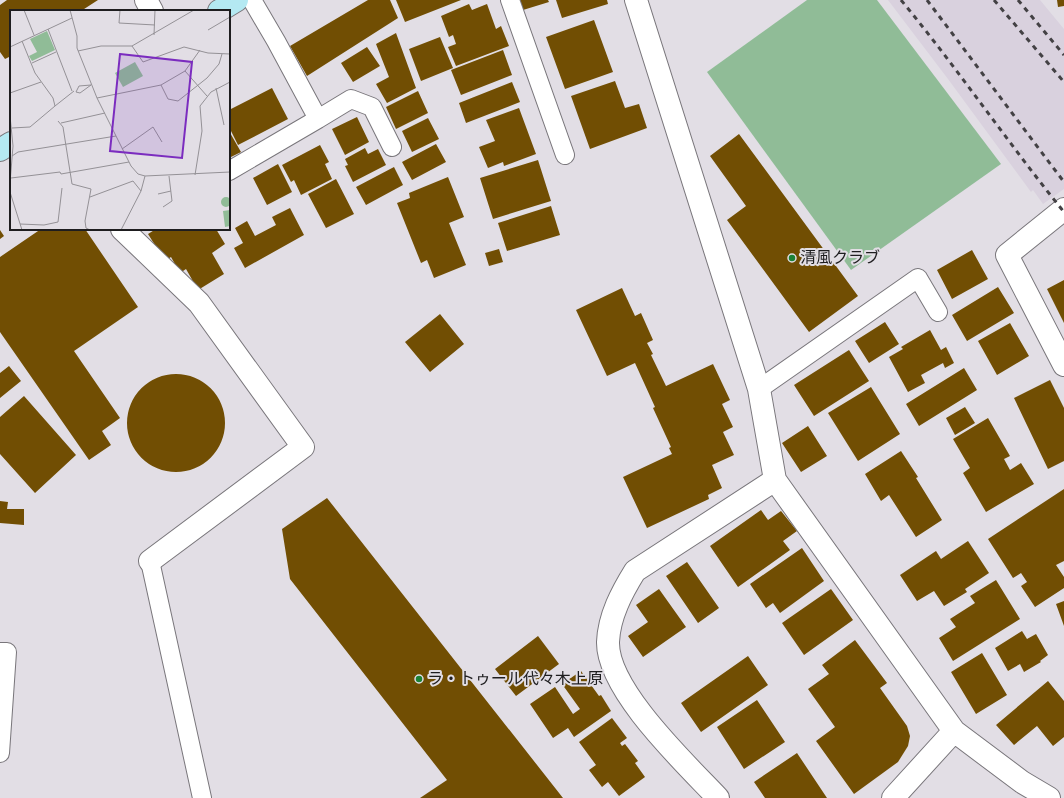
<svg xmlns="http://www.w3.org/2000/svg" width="1064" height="798" font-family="Spectral,'Noto Sans JP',serif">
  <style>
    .built { fill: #d9d1de }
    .pitch { fill: #90bc97 }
    .building { fill: #714e03 }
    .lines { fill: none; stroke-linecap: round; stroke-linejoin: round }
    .lane-casing { stroke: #79767b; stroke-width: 20 }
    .street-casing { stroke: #79767b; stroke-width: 24 }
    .secondary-casing { stroke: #79767b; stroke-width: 24 }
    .lane { stroke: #fff; stroke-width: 18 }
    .street { stroke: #fff; stroke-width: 22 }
    .secondary { stroke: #b4e9f2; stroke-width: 22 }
    .rail { stroke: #434144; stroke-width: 3; stroke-dasharray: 5 5; stroke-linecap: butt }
    .poi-dot { fill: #1c8236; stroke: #e2dee5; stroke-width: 1.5 }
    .labels { text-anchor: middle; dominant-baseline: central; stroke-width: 4; stroke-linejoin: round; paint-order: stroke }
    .poi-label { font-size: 16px; fill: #1e1d1f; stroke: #e2dee5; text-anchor: start }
    .inset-road { fill: none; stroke: #949196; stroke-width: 1 }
    .view { fill: #7b2cbf; fill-opacity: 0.15; stroke: #7b2cbf; stroke-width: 2 }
    .inset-edge { fill: none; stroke: #1e1d1f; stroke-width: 2 }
  </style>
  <rect width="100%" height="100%" fill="#e2dee5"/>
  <path class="built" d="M 888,0 L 1040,0 L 1064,29 L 1064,189 L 1043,204 L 1033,190 L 1031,192 L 948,79 Z"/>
  <path class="pitch" d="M 807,0 L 877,0 L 1001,164 L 851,270 L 707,72 Z"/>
  <path class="building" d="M 7,0 L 98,0 L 81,11 L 11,11 L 11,56 L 5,59 L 0,52 L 0,5 Z
    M 368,0 L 390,0 L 398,18 L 307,76 L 290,46 Z
    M 396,0 L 461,0 L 405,22 Z
    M 520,0 L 548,0 L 549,2 L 523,10 Z
    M 556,0 L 607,0 L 608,4 L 562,18 Z
    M 1057,0 L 1064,0 L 1064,6 L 1058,7 Z
    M 469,4 L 472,10 L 487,4 L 496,29 L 501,26 L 509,46 L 456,66 L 448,47 L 456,44 L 453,35 L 449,37 L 441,16 Z
    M 594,20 L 613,72 L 565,89 L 546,37 Z
    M 396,33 L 416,88 L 387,103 L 376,84 L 389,77 L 376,44 Z
    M 440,37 L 453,68 L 421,81 L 409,49 Z
    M 367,47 L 380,66 L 353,82 L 341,63 Z
    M 503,50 L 512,75 L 461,95 L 451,70 Z
    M 615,81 L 625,108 L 639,104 L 647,128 L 590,149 L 571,96 Z
    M 512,82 L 520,102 L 466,123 L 459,103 Z
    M 272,88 L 288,119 L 238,145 L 229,127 L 229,110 Z
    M 418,91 L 428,113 L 396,129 L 386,107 Z
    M 519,108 L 536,154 L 504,166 L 503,162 L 488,168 L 479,147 L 495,141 L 486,120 Z
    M 357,117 L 369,142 L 345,155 L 332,129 Z
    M 428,118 L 439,139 L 412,152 L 402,131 Z
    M 229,131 L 241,152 L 229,158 Z
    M 739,134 L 858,296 L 809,332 L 727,220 L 746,206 L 710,156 Z
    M 436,144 L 446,162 L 412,180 L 402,162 Z
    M 320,145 L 329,162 L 325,164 L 332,179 L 301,195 L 294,180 L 291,182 L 282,165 Z
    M 365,148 L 368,154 L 378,149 L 386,165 L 353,182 L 345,166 L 348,165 L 345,159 Z
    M 538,160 L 551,201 L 493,219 L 480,178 Z
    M 278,164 L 292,192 L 267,205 L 253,178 Z
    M 394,167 L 403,185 L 366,205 L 356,187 Z
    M 448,177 L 464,217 L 449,223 L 466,265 L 434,278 L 427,260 L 421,263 L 397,203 L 410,198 L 409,193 Z
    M 336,179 L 354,214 L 326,228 L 308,194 Z
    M 551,206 L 560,235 L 507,251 L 498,223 Z
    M 290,208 L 304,235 L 245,268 L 234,248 L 243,243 L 235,228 L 247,221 L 255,236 L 276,225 L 272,217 Z
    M 41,229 L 85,229 L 138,307 L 74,351 L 120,418 L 102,431 L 111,445 L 89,460 L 0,332 L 0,257 Z
    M 156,229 L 216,229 L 225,244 L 212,253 L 224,274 L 198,290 L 186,269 L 180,273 L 171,257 L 165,261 L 148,234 Z
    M 0,230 L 4,236 L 0,239 Z
    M 499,249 L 503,262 L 489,266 L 485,253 Z
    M 972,250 L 988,279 L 952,299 L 937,270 Z
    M 1064,280 L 1064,323 L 1047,289 Z
    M 998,287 L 1014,313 L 967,341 L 952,315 Z
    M 622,288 L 635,316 L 641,313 L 653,340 L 647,343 L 653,354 L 651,355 L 666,386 L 713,364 L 730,400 L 722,404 L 733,427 L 723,432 L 734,455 L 712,465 L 722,488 L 708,495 L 709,499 L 647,528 L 623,477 L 672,454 L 669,448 L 671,447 L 653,408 L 655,407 L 635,363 L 607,376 L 576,310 Z
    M 440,314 L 464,344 L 430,372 L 405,342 Z
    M 885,322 L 899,344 L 869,363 L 855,341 Z
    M 1010,323 L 1029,356 L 997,375 L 978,341 Z
    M 930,330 L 941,350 L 946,347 L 954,363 L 945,368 L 943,363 L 921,375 L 925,383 L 908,392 L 889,357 L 903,349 L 901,347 Z
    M 849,350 L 869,381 L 814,416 L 794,385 Z
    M 9,366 L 21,381 L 0,398 L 0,373 Z
    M 964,368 L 977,390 L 919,426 L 906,404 Z
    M127 423a49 49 0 1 1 98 0a49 49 0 1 1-98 0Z
    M 1050,380 L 1064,408 L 1064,461 L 1048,469 L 1014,398 Z
    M 871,387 L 900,434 L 858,461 L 828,413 Z
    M 24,396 L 76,455 L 35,493 L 0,454 L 0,417 Z
    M 965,407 L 975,423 L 955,435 L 946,418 Z
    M 988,418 L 1010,456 L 1004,459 L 1010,470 L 1021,463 L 1034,484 L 986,512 L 963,473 L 970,468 L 953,439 Z
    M 808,426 L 827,456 L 801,472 L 782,443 Z
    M 901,451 L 918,477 L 916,478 L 942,520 L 916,537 L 889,495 L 881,501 L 865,474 Z
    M 1064,489 L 1064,561 L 1056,565 L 1064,577 L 1064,588 L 1035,607 L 1021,586 L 1027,582 L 1021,573 L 1013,578 L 988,539 Z
    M 327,498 L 563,798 L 420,798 L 447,780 L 290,579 L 282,529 Z
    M 0,501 L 8,502 L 7,509 L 24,509 L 24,525 L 0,523 Z
    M 761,510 L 768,520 L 781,511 L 797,531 L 783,541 L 790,550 L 738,587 L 710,546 Z
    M 968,541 L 989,573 L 965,589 L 967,592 L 944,606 L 934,591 L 917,601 L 900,575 L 936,551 L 941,559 Z
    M 802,548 L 824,581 L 780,613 L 773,603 L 766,608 L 750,584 Z
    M 687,562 L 719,608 L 698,623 L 666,576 Z
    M 996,580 L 1020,619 L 953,661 L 939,638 L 956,627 L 950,619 L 975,603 L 970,596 Z
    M 659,589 L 686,627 L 643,657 L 628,636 L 648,622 L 636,605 Z
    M 831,589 L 853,620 L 804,655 L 782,623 Z
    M 1064,601 L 1064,626 L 1056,604 Z
    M 1022,631 L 1027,639 L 1036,634 L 1048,655 L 1040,661 L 1041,662 L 1024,672 L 1020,664 L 1008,671 L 995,648 Z
    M 538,636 L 559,664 L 516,696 L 495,669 Z
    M 855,640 L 887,683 L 880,688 L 907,726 L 910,736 L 908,746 L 898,762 L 854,794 L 816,741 L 835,727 L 808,689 L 829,674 L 822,665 Z
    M 982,653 L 1007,695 L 976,714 L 951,672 Z
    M 748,656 L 768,685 L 701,732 L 681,703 Z
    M 581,671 L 599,696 L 601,695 L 611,711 L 574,737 L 568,728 L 553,738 L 530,704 L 555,687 L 573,714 L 580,709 L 562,684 Z
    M 1048,681 L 1064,701 L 1064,737 L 1053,746 L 1037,726 L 1014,745 L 996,725 Z
    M 757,700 L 785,742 L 744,769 L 717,727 Z
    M 612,718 L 627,738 L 620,743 L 622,746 L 625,744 L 638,761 L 635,763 L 645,777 L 619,796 L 608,782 L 602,787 L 589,770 L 596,765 L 579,742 Z
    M 797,753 L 827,798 L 765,798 L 754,782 Z"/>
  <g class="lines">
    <defs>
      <path id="lane" d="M 510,0 L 565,155
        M 318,119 L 351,99 L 372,107 L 392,147
        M 229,171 L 318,119 L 276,41 L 252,0
        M 759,389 L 918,278 L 938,312
        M 150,561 L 202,798
        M 0,652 L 7,652 L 0,753"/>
      <path id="street" d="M 146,0 L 152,11
        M 636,0 L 759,389 L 775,480 L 954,731 L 1022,782 L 1049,798
        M 1064,209 L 1007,255 L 1064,365
        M 122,229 L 199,303 L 303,447 L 150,561
        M 718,798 C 686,764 607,690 608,642 C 609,616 622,592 635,571 L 775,480
        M 893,798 L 954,731"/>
      <path id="secondary" d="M 219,11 L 237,0
        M 0,150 L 11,143"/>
    </defs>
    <use href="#lane" class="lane-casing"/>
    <use href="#street" class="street-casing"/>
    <use href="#secondary" class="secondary-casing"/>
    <use href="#lane" class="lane"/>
    <use href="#street" class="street"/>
    <use href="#secondary" class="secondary"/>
    <path class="rail" d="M 901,0 C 958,69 1008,143 1064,212
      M 927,0 L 1064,182
      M 994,0 L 1064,82
      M 1018,0 L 1064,55"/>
  </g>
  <g class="poi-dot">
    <circle cx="792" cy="258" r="4"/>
    <circle cx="419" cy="679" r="4"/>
  </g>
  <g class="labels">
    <g class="poi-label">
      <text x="800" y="258">清風クラブ</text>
      <text x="427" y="679">ラ・トゥール代々木上原</text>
    </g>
  </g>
  <g transform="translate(10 10)">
    <rect width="220" height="220" fill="#e2dee5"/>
    <path d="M 37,21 L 45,40 L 22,51 L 19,46 L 27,42 L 20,29 ZM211 192a5 5 0 1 1 10 0a5 5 0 1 1-10 0ZM 220,200 L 220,216 L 215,217 L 213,201 Z" fill="#90bc97"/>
    <path d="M 125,52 L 133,66 L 113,77 L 105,63 Z" fill="#90bc97"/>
    <path class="inset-road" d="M 14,0 L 24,25M 60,0 L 67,26 L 67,38 L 87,88 L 121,156 L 128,164 L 135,166 L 131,181 L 111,220M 110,0 L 109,13 L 145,15M 38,19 L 62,81M 198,20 L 220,7M 144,25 L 145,0M 122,36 L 133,52 L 174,37 L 198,43 L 220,44M 0,37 L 62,8M 68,41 L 91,36 L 122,36 L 184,0M 22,53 L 46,42M 175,61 L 197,86M 81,75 L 70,83 L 66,82 L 69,76 ZM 151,75 L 158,89 L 168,91 L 197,68 L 209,54 L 212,44M 206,78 L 214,115M 0,83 L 31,72M 87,88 L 151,75 L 175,61 L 190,40M 45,96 L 64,81M 0,106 L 3,136 L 0,173M 48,111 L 53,117 L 62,174 L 81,179 L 75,211 L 76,218 L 80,220M 51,113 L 95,103M 2,118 L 20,117 L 45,96 L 43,88 L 25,63 L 12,31M 112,139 L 143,117 L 152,132M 2,146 L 8,142 L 106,126M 185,165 L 192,121 L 190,96 L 201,82 L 220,72M 135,166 L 220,162M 1,168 L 50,162 L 51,164 L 119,152M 0,182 L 12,220M 148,184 L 161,181M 80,187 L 123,171 L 131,181M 153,197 L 162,191 L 159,166M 10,214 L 34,215 L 48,212 L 52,178"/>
    <path class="view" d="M 110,44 L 182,52 L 172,148 L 100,141 Z"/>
    <rect width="220" height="220" class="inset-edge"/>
  </g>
</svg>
